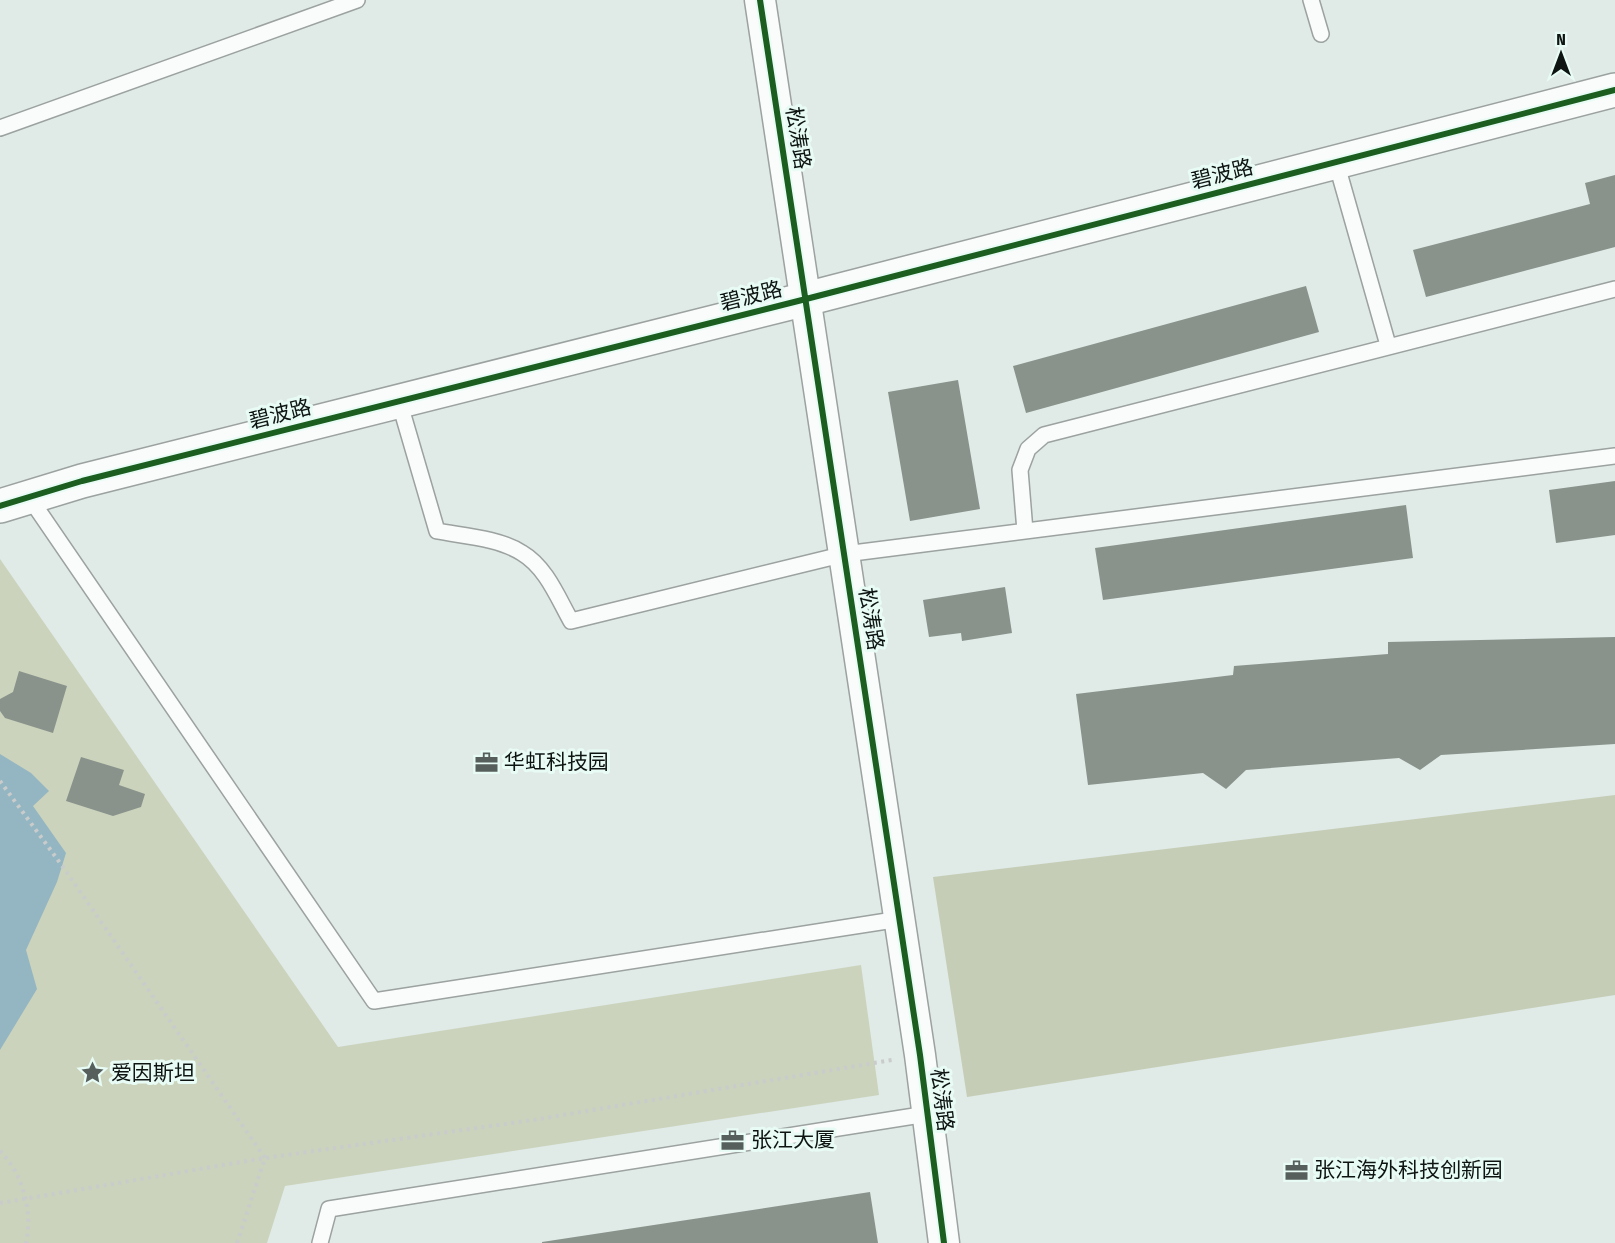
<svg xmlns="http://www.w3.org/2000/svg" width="1615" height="1243" font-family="'Fira Sans Condensed','Noto Sans SC',sans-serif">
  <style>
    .green { fill: #cbd3bc }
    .forest { fill: #c6cdb6 }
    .water { fill: #94b6c3 }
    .building { fill: #89938c }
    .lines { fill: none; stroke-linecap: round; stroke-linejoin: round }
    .service-casing { stroke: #9ba2a0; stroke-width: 18 }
    .minor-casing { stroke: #9ba2a0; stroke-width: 33 }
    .tertiary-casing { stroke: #9ba2a0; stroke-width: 36 }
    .path { stroke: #c9cccb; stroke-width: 4; stroke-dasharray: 3 4.5; stroke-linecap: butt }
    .service { stroke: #fafcfb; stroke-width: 15 }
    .minor { stroke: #fafcfb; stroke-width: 30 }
    .tertiary { stroke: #fafcfb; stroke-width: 33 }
    .cycleway-casing { stroke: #e8fcf5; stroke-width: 10 }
    .cycleway { stroke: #1b5e20; stroke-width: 6 }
    .labels { text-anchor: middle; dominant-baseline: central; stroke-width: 6; stroke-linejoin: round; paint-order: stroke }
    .street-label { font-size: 21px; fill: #0d1412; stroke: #e8fcf5 }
    .poi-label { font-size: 21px; fill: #0d1412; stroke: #e8fcf5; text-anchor: start }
  </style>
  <rect width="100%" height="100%" fill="#e0eae7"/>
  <path class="green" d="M 0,559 L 338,1047 L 861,965 L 879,1095 L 285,1186 L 267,1243 L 0,1243 Z"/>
  <path class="forest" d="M 1615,795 L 1615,995 L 967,1097 L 933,877 Z"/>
  <path class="water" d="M 0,754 L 31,773 L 49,791 L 33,806 L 66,853 L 57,882 L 26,950 L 37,989 L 0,1050 Z"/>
  <path class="building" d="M 1615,175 L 1615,247 L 1426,297 L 1413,250 L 1590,204 L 1585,183 Z
    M 1306,286 L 1319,332 L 1026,413 L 1013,366 Z
    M 958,380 L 980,509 L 910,521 L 888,392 Z
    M 1615,481 L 1615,535 L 1556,543 L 1549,490 Z
    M 1406,505 L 1413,558 L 1103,600 L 1095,548 Z
    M 1005,587 L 1012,633 L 962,641 L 961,633 L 929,637 L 923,600 Z
    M 1615,637 L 1615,744 L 1441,755 L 1420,770 L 1399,758 L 1246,770 L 1226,789 L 1203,773 L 1088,785 L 1076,694 L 1233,675 L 1234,666 L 1388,654 L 1388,642 Z
    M 19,671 L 67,686 L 53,733 L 5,718 L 0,711 L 0,699 L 13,692 Z
    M 81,757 L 124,770 L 119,785 L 145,794 L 141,807 L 113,816 L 66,801 Z
    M 870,1192 L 878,1243 L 542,1243 L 542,1242 Z"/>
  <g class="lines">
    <defs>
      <path id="service" d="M 1311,0 L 1321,34
        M 0,128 L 357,0
        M 1336,162 L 1388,345
        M 399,401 L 437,531 C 464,536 499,538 522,553 C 546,567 558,598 571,621 L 845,554 L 1615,456
        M 29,497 L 374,1001 L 900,919
        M 1025,531 L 1020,470 L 1028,449 L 1044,435 L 1615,289
        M 320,1243 L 329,1209 L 927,1114"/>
      <path id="minor" d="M 760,0 L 920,1055 L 944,1243"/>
      <path id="tertiary" d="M 0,506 L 82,481 L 806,299 L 1615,90"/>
    </defs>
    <use href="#service" class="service-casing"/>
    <use href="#minor" class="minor-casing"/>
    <use href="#tertiary" class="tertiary-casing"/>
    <path class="path" d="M 0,781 L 63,867 L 265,1158
      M 0,1151 C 23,1174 33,1212 26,1243
      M 0,1203 L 265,1158 L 533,1120 L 892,1060
      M 237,1243 L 265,1158"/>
    <use href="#service" class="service"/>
    <use href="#minor" class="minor"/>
    <use href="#tertiary" class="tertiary"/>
    <defs>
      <path id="cycleway" d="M 760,0 L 920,1055 L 944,1243
        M 0,506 L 82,481 L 806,299 L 1615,90"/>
    </defs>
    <use href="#cycleway" class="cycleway-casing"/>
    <use href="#cycleway" class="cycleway"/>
  </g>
  <defs>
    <symbol id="office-bare" viewBox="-9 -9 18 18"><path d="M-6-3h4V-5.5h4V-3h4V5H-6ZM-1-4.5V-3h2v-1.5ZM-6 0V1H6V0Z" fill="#575f5d" stroke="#e8fcf5" stroke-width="2.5" paint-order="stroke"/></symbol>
    <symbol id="sight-bare" viewBox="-9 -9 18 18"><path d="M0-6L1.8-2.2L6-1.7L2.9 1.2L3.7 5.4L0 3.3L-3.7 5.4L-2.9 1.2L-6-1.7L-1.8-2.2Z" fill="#575f5d" stroke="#e8fcf5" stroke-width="2.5" paint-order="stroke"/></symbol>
  </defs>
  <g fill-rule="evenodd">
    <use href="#office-bare" x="470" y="746" width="33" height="33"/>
    <use href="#sight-bare" x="76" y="1056" width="33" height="33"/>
    <use href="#office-bare" x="716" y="1124" width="33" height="33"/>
    <use href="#office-bare" x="1280" y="1154" width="33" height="33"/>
  </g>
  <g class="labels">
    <g class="street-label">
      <text transform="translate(798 138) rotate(81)">松涛路</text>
      <text transform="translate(1222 174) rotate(-14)">碧波路</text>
      <text transform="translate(751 296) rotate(-14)">碧波路</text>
      <text transform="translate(280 414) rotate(-14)">碧波路</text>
      <text transform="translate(871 619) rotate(81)">松涛路</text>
      <text transform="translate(942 1100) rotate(83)">松涛路</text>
    </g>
    <g class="poi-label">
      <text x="504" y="762">华虹科技园</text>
      <text x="111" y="1073">爱因斯坦</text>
      <text x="751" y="1140">张江大厦</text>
      <text x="1314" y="1170">张江海外科技创新园</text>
    </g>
  </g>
  <g transform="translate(1561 54)" stroke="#e8fcf5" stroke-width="4.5" paint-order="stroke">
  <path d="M0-4.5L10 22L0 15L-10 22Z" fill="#0d1412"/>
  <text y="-9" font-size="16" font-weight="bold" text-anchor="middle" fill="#0d1412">N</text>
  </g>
</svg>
